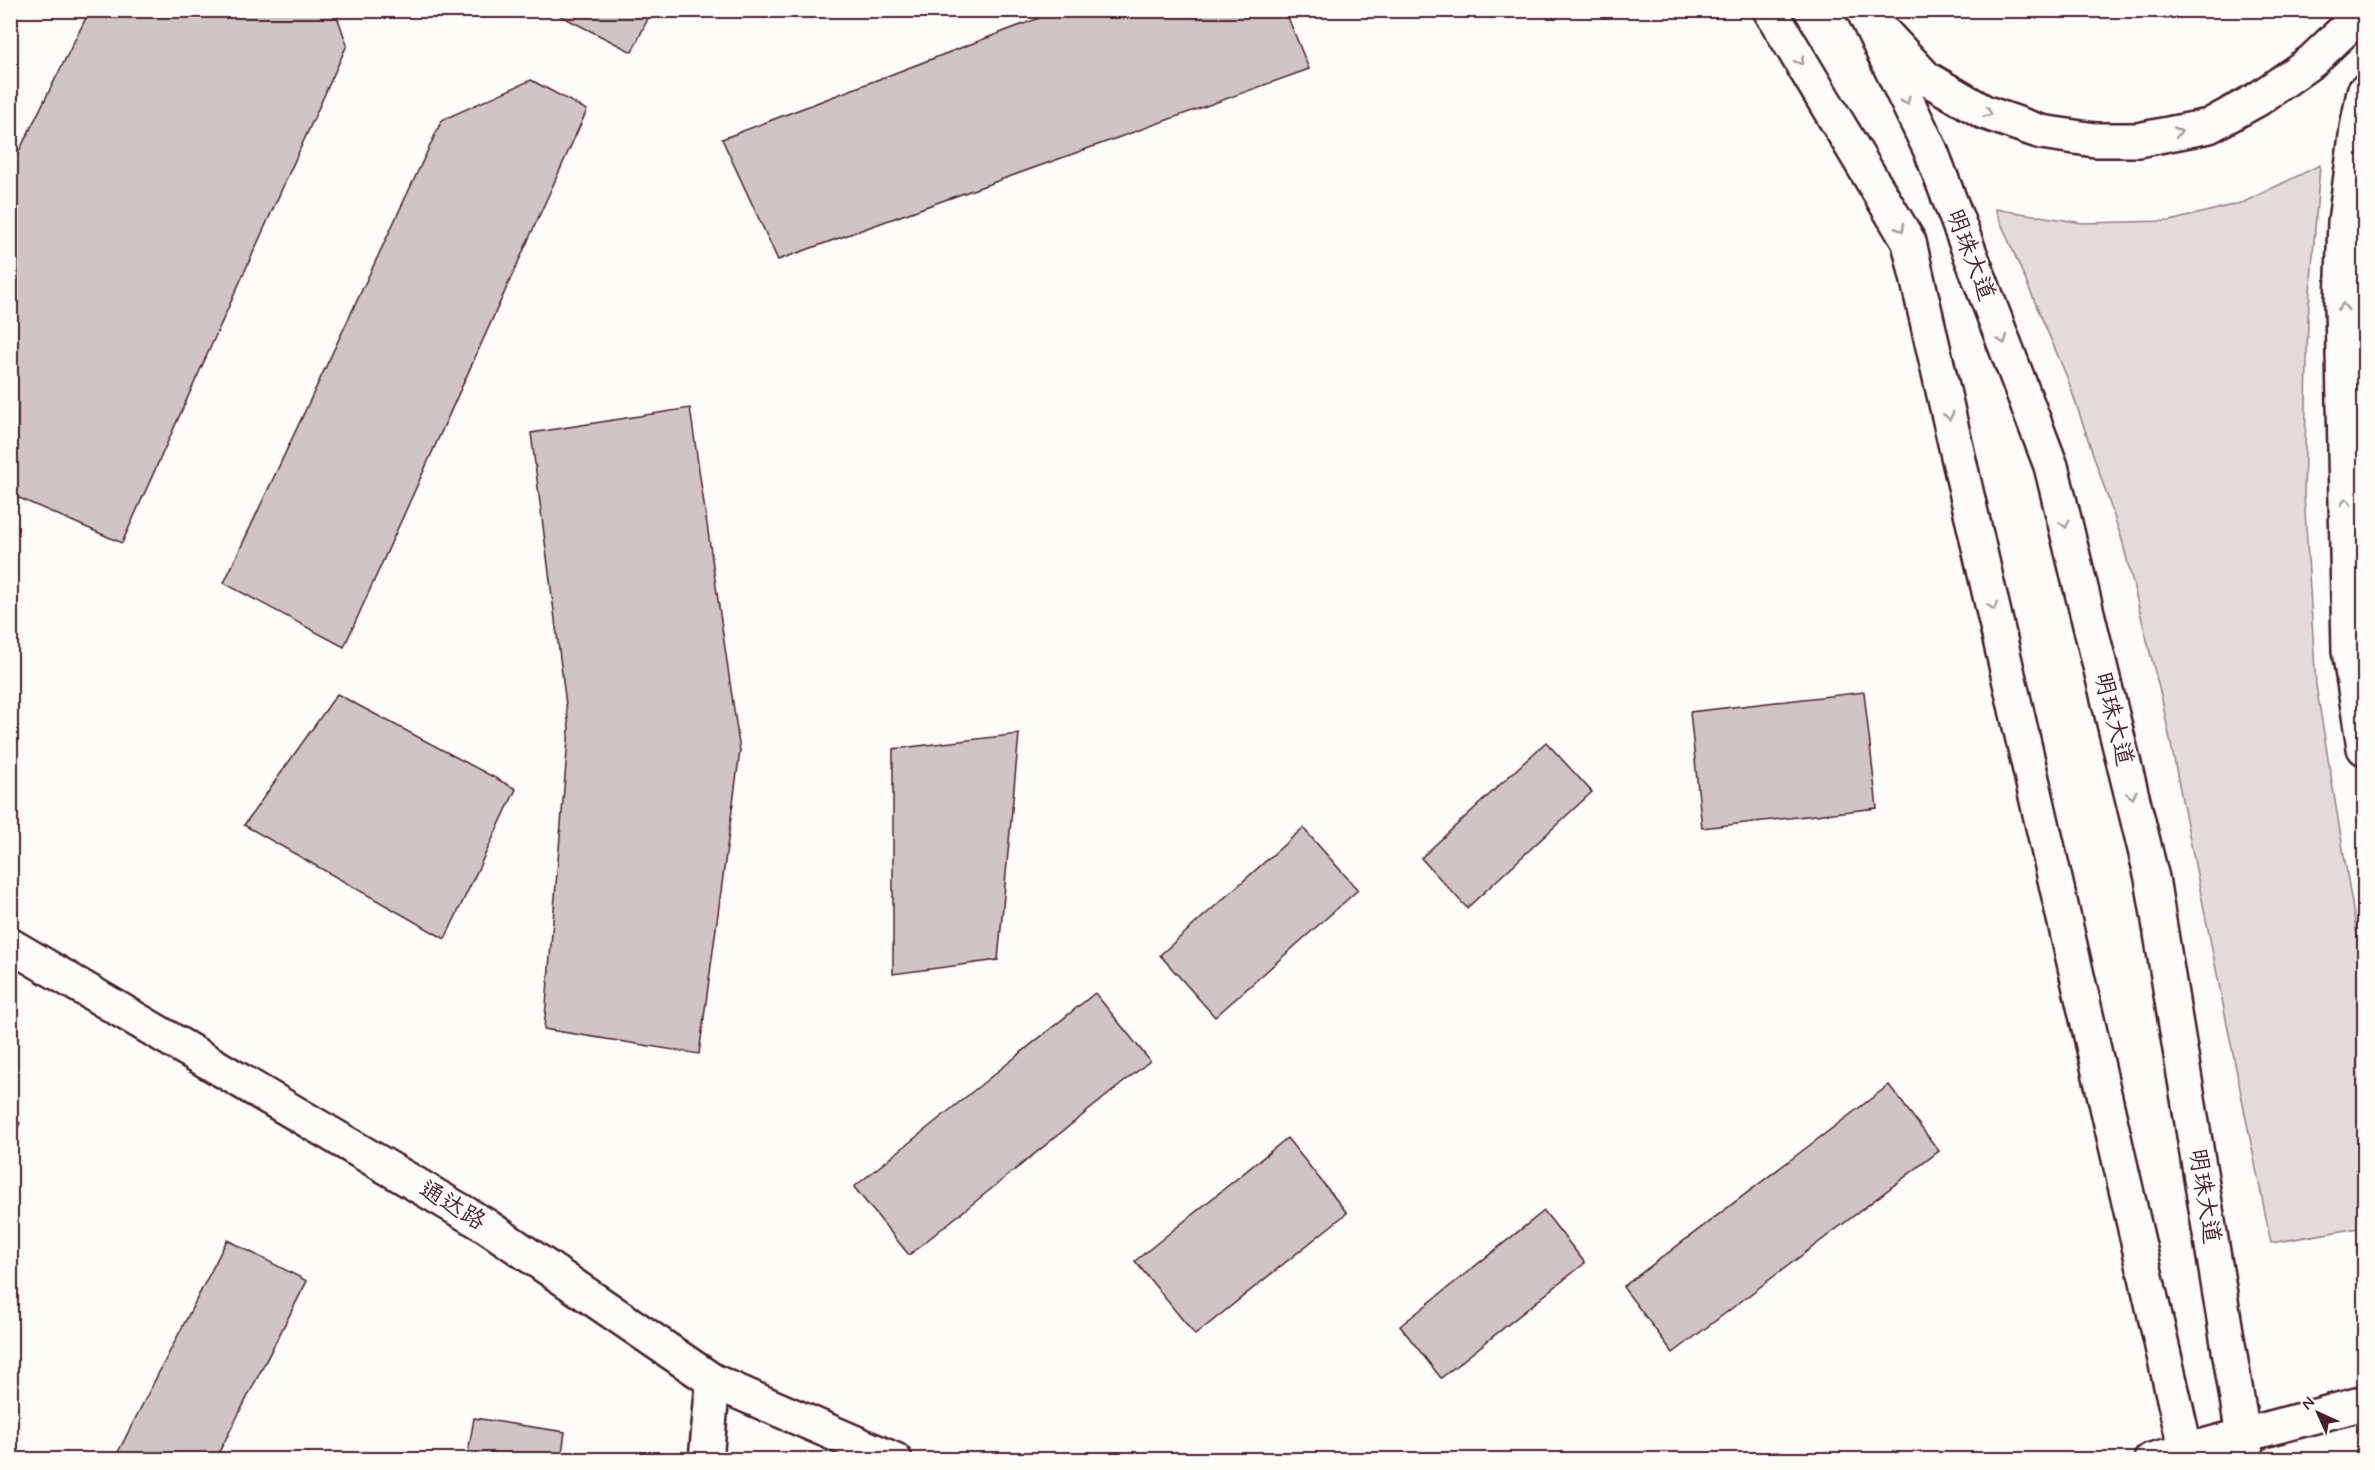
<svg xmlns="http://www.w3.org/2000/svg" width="2375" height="1470" font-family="Mynerve,'LXGW WenKai TC',sans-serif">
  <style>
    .green { fill: #e3dcda; stroke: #967e82; stroke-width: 1.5 }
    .building { fill: #d0c5c4; stroke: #4a1f2b; stroke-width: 1.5 }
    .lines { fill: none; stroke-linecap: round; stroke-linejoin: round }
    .minor-casing { stroke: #4a1f2b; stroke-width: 38 }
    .major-casing { stroke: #4a1f2b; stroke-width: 38 }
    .minor { stroke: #fdfcf7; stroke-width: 33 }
    .major { stroke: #fdfcf7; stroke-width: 33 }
    .oneway { stroke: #ac999b }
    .labels { text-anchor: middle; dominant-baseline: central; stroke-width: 4.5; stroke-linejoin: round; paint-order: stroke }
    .street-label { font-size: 24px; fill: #4a1f2b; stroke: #fdfcf7 }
  </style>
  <rect width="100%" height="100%" fill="#fdfcf7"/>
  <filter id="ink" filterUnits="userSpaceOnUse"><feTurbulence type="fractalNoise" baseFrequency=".0167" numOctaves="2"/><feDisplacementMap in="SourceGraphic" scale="12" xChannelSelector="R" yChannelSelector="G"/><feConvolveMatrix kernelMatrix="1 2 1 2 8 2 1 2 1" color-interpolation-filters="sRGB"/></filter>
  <g filter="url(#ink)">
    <path class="green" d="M 2320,165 L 2308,318 L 2304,495 L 2316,685 L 2364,977 L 2364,1227 L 2271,1243 L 2162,700 L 2122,540 L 2067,377 L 1995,209 L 2083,223 L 2170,221 L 2244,202 Z"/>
    <path class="building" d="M 90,10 L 335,10 L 347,45 L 122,543 L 10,494 L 10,169 Z
      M 556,10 L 652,10 L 632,52 L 557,14 Z
      M 1060,10 L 1285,10 L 1309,69 L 778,260 L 722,139 Z
      M 531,80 L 587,110 L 344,647 L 224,583 L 442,120 Z
      M 690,408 L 740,751 L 699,1054 L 544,1029 L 569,728 L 531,433 Z
      M 1864,692 L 1877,808 L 1702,828 L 1690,712 Z
      M 337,694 L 516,789 L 445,939 L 244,825 Z
      M 1019,734 L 998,960 L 893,974 L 893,749 Z
      M 1546,742 L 1592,792 L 1467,908 L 1421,858 Z
      M 1303,828 L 1358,890 L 1215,1017 L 1160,955 Z
      M 1095,993 L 1150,1061 L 909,1255 L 854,1187 Z
      M 1889,1085 L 1939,1151 L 1673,1353 L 1623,1287 Z
      M 10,1118 L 20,1123 L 10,1144 Z
      M 1287,1138 L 1347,1213 L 1195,1335 L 1135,1261 Z
      M 1544,1211 L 1585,1263 L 1441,1378 L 1400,1326 Z
      M 227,1240 L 307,1281 L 215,1460 L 114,1460 Z
      M 474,1418 L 565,1432 L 561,1460 L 467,1460 Z"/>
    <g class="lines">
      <defs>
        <path id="minor" d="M 1770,10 L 1909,242 L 2188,1460
          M 706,1460 L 713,1381"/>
        <path id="major" d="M 1863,10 L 1931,151 L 2051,466 L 2152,878 L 2247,1460
          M 1885,34 L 1926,78 L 1984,112 L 2041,132 L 2095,140 L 2138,140 L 2209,126 L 2258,99 L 2312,61 L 2357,18 L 2362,10
          M 2364,92 L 2357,128 L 2345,222 L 2342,303 L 2349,650 L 2364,748
          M 10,945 L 485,1225 L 713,1381 L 895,1460
          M 2151,1460 L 2364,1403"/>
      </defs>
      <use href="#minor" class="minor-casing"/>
      <use href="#major" class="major-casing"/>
      <use href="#minor" class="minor"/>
      <use href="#major" class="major"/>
    </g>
    <defs><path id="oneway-chevron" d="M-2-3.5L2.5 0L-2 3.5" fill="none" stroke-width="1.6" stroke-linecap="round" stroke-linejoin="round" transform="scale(1.5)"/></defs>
    <g class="oneway">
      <use href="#oneway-chevron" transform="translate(1800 61) rotate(59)"/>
      <use href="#oneway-chevron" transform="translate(1906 101) rotate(64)"/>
      <use href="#oneway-chevron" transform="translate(1988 113) rotate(23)"/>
      <use href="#oneway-chevron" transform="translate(2178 132) rotate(-11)"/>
      <use href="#oneway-chevron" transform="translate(1901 228) rotate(59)"/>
      <use href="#oneway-chevron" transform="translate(2343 307) rotate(-90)"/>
      <use href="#oneway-chevron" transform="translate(2003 340) rotate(69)"/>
      <use href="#oneway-chevron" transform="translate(1949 416) rotate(77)"/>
      <use href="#oneway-chevron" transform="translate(2346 502) rotate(-91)"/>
      <use href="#oneway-chevron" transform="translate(2065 524) rotate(76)"/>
      <use href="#oneway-chevron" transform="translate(1993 606) rotate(77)"/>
      <use href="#oneway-chevron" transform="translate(2132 795) rotate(76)"/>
    </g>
  </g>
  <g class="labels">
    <g class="street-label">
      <text transform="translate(1970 255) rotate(69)">明珠大道</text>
      <text transform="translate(2113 719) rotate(76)">明珠大道</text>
      <text transform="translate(2204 1196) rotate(81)">明珠大道</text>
      <text transform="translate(452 1206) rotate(31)">通达路</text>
    </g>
  </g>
  <rect width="2375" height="1470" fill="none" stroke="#fdfcf7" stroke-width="36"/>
  <rect x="18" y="18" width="2339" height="1434" fill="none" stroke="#4a1f2b" stroke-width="2" filter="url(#ink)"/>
  <g transform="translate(2318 1413) rotate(315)" stroke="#fdfcf7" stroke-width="4.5" paint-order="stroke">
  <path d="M0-4.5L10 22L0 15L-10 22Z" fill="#4a1f2b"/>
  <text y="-9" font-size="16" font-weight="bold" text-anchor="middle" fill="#4a1f2b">N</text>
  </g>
</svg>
